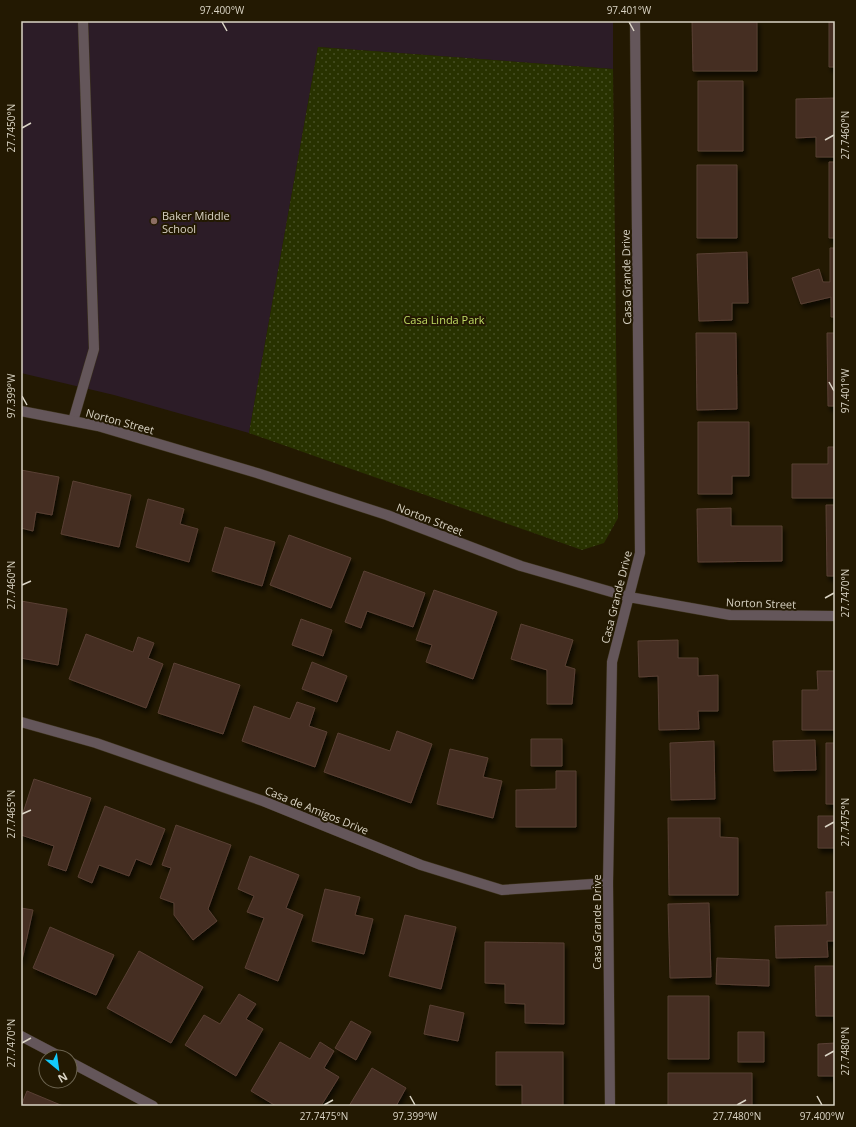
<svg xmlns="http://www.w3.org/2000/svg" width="856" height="1127" font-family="'Open Sans',sans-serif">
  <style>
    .education { fill: #2c1c27 }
    .park { fill: url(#park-dots) }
    .building { fill: #452d22; stroke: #594034; filter: url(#shadow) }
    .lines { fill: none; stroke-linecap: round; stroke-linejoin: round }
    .lane-casing { stroke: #3d331d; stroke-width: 11 }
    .street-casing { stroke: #3d331d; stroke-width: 11 }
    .lane { stroke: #64565a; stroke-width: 10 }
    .street { stroke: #64565a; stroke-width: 10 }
    .ticks { fill: none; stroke: #dad4c5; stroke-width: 1.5 }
    .education-dot { fill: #8d6e63; stroke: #231902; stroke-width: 1.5 }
    .labels { text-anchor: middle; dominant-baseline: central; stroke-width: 4; stroke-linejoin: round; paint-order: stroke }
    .poi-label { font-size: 11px; fill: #dad4c5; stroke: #231902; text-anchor: start }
    .street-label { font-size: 11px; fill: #dad4c5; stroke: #231902 }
    .park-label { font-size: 11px; fill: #c1dc64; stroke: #231902 }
    .neatline { fill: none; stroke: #dad4c5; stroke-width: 1.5 }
    .ticks-label { font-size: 10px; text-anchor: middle; fill: #dad4c5 }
  </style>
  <defs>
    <pattern id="park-dots" width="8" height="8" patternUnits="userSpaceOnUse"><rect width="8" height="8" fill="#283200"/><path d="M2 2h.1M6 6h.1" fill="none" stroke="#474f24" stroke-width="1.8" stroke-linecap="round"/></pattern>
    <filter id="shadow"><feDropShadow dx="2.5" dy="4.5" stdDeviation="2" flood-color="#0009"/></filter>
  </defs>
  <rect width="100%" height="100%" fill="#231902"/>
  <path class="education" d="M 21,21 L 613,21 L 613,69 L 318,47 L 249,433 L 114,395 L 21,373 Z"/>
  <path class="park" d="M 318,47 L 613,69 L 618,518 L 604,543 L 582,550 L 249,433 Z"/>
  <path class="building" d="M 692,21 L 757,21 L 757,71 L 693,71 Z
    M 829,21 L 835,21 L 835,67 L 829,67 Z
    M 698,81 L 743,81 L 743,151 L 698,151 Z
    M 835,98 L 835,157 L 816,157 L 816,137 L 796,138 L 796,99 Z
    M 829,162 L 835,162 L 835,238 L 829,238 Z
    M 697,165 L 737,165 L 737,238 L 697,238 Z
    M 830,248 L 835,248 L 835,317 L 831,317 L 831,297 L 801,304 L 792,278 L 819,269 L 823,282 L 830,282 Z
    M 747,252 L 748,303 L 732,303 L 732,320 L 699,321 L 697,254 Z
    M 696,333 L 736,333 L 737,409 L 697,410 Z
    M 827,333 L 835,333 L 835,406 L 828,406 Z
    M 698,422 L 749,422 L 749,476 L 732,476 L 732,494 L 698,494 Z
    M 828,447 L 835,447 L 835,498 L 792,498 L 792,464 L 828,464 Z
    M 21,470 L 59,477 L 52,515 L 36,512 L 33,531 L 21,528 Z
    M 73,481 L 131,495 L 119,547 L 61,534 Z
    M 148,499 L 184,509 L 180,524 L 198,529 L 189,562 L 136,547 Z
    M 826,505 L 835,505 L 835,576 L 827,576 Z
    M 731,508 L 731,526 L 782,526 L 782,561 L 698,562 L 697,509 Z
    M 225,527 L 275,542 L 262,586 L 212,571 Z
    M 289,535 L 351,558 L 331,608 L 270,585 Z
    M 364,571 L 425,593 L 413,627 L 367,611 L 361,628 L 345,622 Z
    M 434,590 L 497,612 L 473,679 L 426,662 L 432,645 L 416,640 Z
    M 21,601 L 67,609 L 58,665 L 21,658 Z
    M 301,619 L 332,630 L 323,656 L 292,645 Z
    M 521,624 L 573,640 L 565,666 L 575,669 L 572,704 L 547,704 L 547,670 L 511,659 Z
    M 86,634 L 133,652 L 138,637 L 154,643 L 148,658 L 163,664 L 146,708 L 69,679 Z
    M 678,640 L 678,658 L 698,658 L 698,676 L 718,675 L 718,711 L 698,711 L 699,729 L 659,730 L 658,676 L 639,677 L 638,641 Z
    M 312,662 L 347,676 L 337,702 L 302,689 Z
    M 174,663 L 240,685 L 223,734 L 158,713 Z
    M 817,671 L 835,671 L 835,730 L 802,730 L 802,690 L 818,690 Z
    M 297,702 L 315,708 L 309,726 L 327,732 L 315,767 L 242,741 L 254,706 L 290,719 Z
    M 397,731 L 432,744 L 411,803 L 324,772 L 338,733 L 390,751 Z
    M 531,739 L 562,739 L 562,766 L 531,766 Z
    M 815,740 L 816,770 L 774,771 L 773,741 Z
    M 714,741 L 715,799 L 671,800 L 670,743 Z
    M 826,743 L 835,743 L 835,804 L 826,804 Z
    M 450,749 L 488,758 L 483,777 L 502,781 L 493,818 L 437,804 Z
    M 556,771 L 576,771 L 576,827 L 516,827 L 516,790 L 556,789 Z
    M 34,779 L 91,798 L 66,871 L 48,865 L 54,846 L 21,835 L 21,819 Z
    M 105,806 L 165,829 L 151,865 L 136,859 L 129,876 L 99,865 L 92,883 L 78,877 Z
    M 818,816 L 835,816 L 835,848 L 818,848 Z
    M 668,818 L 720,818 L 720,837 L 738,838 L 738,895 L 669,895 Z
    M 176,825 L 231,845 L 208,909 L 217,921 L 193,940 L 174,915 L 174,903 L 160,898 L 171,868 L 162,865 Z
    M 250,856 L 299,875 L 286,908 L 303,915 L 278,981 L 245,968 L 264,918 L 247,912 L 254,896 L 238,889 Z
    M 325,889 L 360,897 L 355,915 L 373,919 L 364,954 L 312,941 Z
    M 826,892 L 835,892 L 835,941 L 827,941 L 828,957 L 776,958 L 775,926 L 827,925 Z
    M 709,903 L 711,977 L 670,978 L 668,904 Z
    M 21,908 L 33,910 L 22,960 L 21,960 Z
    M 405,915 L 456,927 L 441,989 L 389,976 Z
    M 50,927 L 114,955 L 96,995 L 33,968 Z
    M 485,942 L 564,943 L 564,1024 L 525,1023 L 525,1004 L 505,1003 L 505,984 L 485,983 Z
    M 139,951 L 203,987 L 171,1043 L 107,1008 Z
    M 717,958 L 769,960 L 769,986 L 716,984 Z
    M 815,966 L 835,966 L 835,1032 L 834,1016 L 816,1016 Z
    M 239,994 L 256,1004 L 246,1019 L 263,1029 L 236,1076 L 185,1045 L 204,1015 L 220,1024 Z
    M 668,996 L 709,996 L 709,1059 L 668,1059 Z
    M 430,1005 L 464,1013 L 458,1041 L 424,1034 Z
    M 351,1021 L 371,1032 L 356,1060 L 335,1048 Z
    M 738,1032 L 764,1032 L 764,1062 L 738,1062 Z
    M 280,1042 L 310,1059 L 320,1042 L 334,1051 L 324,1068 L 339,1077 L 321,1106 L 276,1106 L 251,1091 Z
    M 835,1043 L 835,1106 L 834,1076 L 818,1076 L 818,1044 Z
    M 496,1052 L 563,1052 L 563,1106 L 522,1106 L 522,1085 L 496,1085 Z
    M 372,1068 L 406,1088 L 396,1106 L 349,1106 Z
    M 668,1073 L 752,1073 L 752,1106 L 668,1106 Z
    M 27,1091 L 63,1106 L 21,1106 Z"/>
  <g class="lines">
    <defs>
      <path id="lane" d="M 73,421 L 94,349 L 83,21"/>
      <path id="street" d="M 21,411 L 98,426 L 257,473 L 387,515 L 521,566 L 629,597 L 730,615 L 835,616
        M 21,722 L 96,743 L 263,801 L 421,865 L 502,890 L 608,883
        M 21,1036 L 61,1057
        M 70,1062 L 153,1106
        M 610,1106 L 608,883 L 612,662 L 640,553 L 635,21"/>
    </defs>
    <use href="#lane" class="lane-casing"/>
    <use href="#street" class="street-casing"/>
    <use href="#lane" class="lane"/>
    <use href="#street" class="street"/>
  </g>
  <path class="ticks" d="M 222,22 L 227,31M 629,22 L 634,31M 22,128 L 31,123M 825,140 L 834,135M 829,382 L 834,391M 22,396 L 27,405M 22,585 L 31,581M 825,598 L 834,593M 22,814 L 31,810M 825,827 L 834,822M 22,1043 L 31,1038M 825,1056 L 834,1051M 410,1096 L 415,1105M 817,1096 L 822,1105M 324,1105 L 333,1100M 737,1105 L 746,1100"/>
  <circle class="education-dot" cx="154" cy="221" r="4"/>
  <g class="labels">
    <g class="poi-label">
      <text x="162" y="215">Baker Middle<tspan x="162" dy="13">School</tspan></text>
    </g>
    <g class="street-label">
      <text transform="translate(626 277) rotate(-91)">Casa Grande Drive</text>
      <text transform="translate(120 421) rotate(15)">Norton Street</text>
      <text transform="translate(430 519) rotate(21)">Norton Street</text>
      <text transform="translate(616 597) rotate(-76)">Casa Grande Drive</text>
      <text transform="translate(761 603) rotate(2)">Norton Street</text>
      <text transform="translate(317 810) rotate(22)">Casa de Amigos Drive</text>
      <text transform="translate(596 922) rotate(-90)">Casa Grande Drive</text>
    </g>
    <g class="park-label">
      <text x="444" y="319">Casa Linda Park</text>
    </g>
  </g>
  <rect width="856" height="1127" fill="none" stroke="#231902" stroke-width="44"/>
  <g transform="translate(58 1069) rotate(151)"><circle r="19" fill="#231902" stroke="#6c6450"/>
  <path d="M0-3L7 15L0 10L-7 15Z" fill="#13cafb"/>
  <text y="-6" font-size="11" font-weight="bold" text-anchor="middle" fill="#dad4c5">N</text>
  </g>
  <rect x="22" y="22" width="812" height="1083" class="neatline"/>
  <g class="ticks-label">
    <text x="222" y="14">97.400°W</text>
    <text x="629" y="14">97.401°W</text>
    <text transform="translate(11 128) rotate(-90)" y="4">27.7450°N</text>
    <text transform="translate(845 135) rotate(-90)" y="4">27.7460°N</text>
    <text transform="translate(845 391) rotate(-90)" y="4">97.401°W</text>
    <text transform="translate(11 396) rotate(-90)" y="4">97.399°W</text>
    <text transform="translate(11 585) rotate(-90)" y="4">27.7460°N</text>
    <text transform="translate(845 593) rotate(-90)" y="4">27.7470°N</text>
    <text transform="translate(11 814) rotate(-90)" y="4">27.7465°N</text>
    <text transform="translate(845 822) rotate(-90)" y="4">27.7475°N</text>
    <text transform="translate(11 1043) rotate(-90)" y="4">27.7470°N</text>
    <text transform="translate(845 1051) rotate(-90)" y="4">27.7480°N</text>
    <text x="324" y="1120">27.7475°N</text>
    <text x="415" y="1120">97.399°W</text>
    <text x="737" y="1120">27.7480°N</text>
    <text x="822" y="1120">97.400°W</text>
  </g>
</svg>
